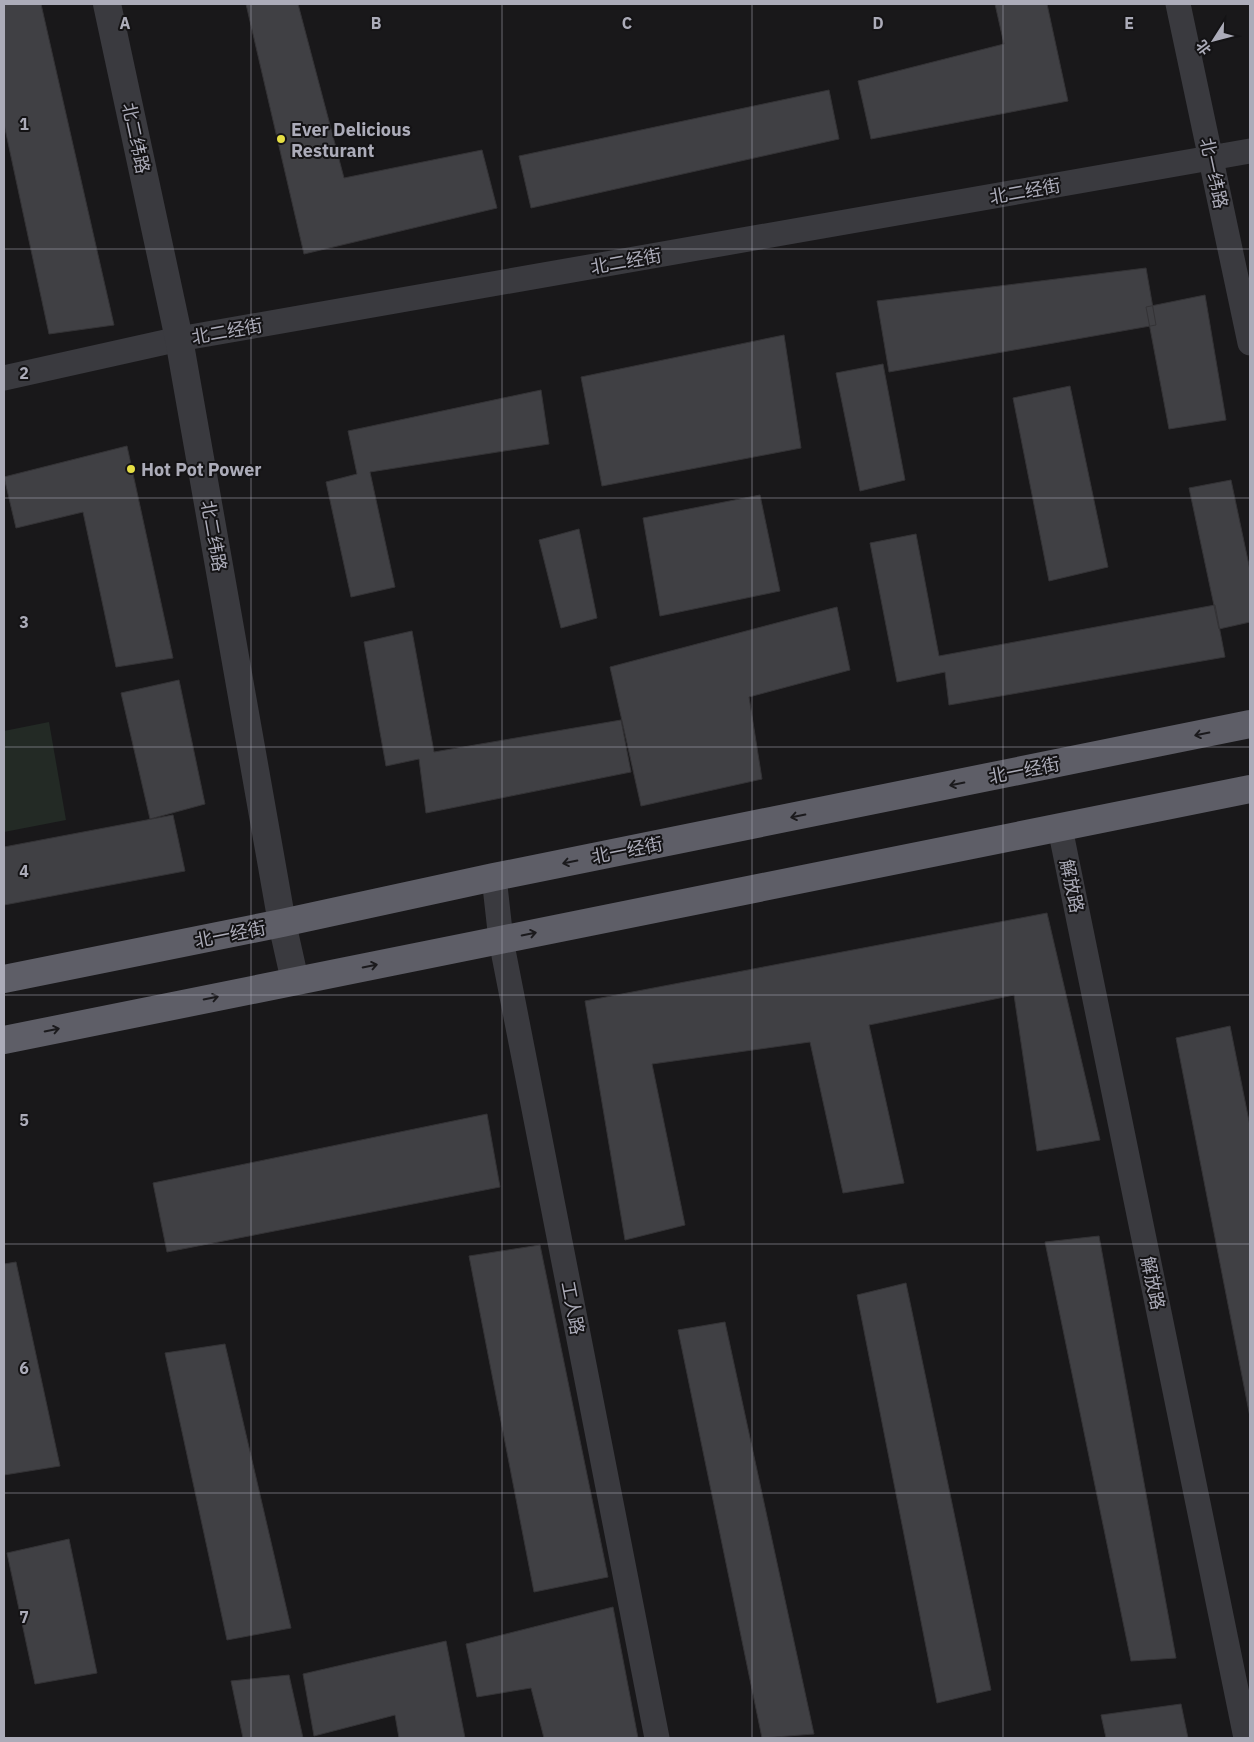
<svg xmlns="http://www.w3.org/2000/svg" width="1254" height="1742" font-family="'IBM Plex Sans','Noto Sans SC',sans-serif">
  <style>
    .green { fill: #232a25 }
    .building { fill: #404044; stroke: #343336 }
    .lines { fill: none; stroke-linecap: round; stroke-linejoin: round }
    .minor { stroke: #3a3a3f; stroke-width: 25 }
    .tertiary { stroke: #3a3a3f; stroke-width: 28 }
    .trunk { stroke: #5e5e67; stroke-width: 28 }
    .oneway { stroke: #1b1a1d }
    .grid { fill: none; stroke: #acacb9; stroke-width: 1; stroke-opacity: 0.55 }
    .poi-dot { fill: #e6df44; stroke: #141315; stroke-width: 2 }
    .labels { text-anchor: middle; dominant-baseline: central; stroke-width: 4; stroke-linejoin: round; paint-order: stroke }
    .poi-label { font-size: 18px; font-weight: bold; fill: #acacb9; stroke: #141315; text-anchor: start }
    .street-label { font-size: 18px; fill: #acacb9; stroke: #141315 }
    .grid-label { font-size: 16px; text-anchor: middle; font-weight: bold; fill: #acacb9; stroke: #141315; stroke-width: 4; stroke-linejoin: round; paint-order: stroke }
  </style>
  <rect width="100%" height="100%" fill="#19181a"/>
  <path class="green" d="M 49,722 L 66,820 L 4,832 L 4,731 Z"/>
  <path class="building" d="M 4,4 L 41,4 L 114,325 L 49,334 L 4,124 Z
    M 246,4 L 298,4 L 344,178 L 482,150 L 497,208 L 304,254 Z
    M 995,4 L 1047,4 L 1068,101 L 871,139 L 858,81 L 1004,44 Z
    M 829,90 L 839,139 L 531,208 L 519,156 Z
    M 1146,268 L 1156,325 L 889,372 L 877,301 Z
    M 1205,295 L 1226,420 L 1169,429 L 1146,307 Z
    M 784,335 L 801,448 L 602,486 L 581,377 Z
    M 883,364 L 905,480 L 860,491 L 836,373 Z
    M 1070,386 L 1108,567 L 1049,581 L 1013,398 Z
    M 541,390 L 549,444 L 370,472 L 395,587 L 351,597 L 326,482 L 357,474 L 348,431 Z
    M 127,446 L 173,658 L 116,667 L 83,512 L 16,528 L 4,477 Z
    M 1231,480 L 1250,570 L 1250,622 L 1219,629 L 1189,488 Z
    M 760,495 L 780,591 L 660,616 L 643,518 Z
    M 579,529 L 597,618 L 561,628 L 539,540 Z
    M 916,534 L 939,656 L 1215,605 L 1225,657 L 949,705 L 945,672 L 897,682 L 870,543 Z
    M 837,607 L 850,670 L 749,697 L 762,779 L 641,806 L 610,667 Z
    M 412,631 L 434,752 L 621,720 L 631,772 L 426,813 L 419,759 L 386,766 L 364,642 Z
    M 179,680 L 205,804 L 150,819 L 121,693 Z
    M 173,815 L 185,871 L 4,905 L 4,847 Z
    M 1047,913 L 1100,1140 L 1037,1151 L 1014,995 L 869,1025 L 904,1183 L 843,1193 L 810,1042 L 652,1064 L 685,1225 L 625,1240 L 585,1001 Z
    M 1230,1026 L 1250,1126 L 1250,1417 L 1176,1038 Z
    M 487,1114 L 500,1187 L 167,1252 L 153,1183 Z
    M 1099,1236 L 1176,1658 L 1131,1661 L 1045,1242 Z
    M 540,1245 L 608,1577 L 534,1592 L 469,1256 Z
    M 16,1262 L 60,1466 L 4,1475 L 4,1264 Z
    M 906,1283 L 991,1690 L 937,1703 L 857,1295 Z
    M 725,1322 L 814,1734 L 762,1738 L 678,1330 Z
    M 225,1344 L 291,1628 L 227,1640 L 165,1353 Z
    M 69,1539 L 97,1673 L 35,1684 L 7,1553 Z
    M 613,1607 L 638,1738 L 544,1738 L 531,1688 L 477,1697 L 466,1644 Z
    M 446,1641 L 465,1738 L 399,1738 L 395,1715 L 314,1736 L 303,1674 Z
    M 289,1675 L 303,1738 L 243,1738 L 231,1681 Z
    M 1181,1704 L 1188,1738 L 1106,1738 L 1101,1715 Z"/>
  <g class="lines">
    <path class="minor" d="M 1178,4 L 1250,343
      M 4,378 L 179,339 L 1250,151
      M 1060,828 L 1246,1738
      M 494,877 L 501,940 L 657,1738"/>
    <path class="tertiary" d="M 107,4 L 179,339 L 282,923 L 295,981"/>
    <path class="trunk" d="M 4,979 L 282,923 L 494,877 L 1250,724
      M 4,1040 L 1250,789"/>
  </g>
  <defs><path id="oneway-shaft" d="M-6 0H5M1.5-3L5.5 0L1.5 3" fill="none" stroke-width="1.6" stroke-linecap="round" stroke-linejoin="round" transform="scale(1.25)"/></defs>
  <g class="oneway">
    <use href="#oneway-shaft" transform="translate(1202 734) rotate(169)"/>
    <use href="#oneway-shaft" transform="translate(957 784) rotate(169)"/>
    <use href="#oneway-shaft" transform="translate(798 816) rotate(169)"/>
    <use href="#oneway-shaft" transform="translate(570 862) rotate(169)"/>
    <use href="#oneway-shaft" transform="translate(529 934) rotate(-11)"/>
    <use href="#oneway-shaft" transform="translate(370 966) rotate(-11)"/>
    <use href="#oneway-shaft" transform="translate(211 998) rotate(-11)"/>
    <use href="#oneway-shaft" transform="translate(52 1030) rotate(-11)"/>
  </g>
  <path class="grid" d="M 251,4 L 251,1738M 502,4 L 502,1738M 752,4 L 752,1738M 1003,4 L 1003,1738M 4,249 L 1250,249M 4,498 L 1250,498M 4,747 L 1250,747M 4,995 L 1250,995M 4,1244 L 1250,1244M 4,1493 L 1250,1493"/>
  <g class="poi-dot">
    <circle cx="281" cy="139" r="5"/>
    <circle cx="131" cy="469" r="5"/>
  </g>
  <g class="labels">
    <g class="poi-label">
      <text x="291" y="129">Ever Delicious<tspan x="291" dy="21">Resturant</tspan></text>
      <text x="141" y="469">Hot Pot Power</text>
    </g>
    <g class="street-label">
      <text transform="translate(136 138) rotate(78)">北二纬路</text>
      <text transform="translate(1214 173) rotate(78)">北一纬路</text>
      <text transform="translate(1025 191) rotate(-10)">北二经街</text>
      <text transform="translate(626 261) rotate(-10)">北二经街</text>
      <text transform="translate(227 331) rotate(-10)">北二经街</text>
      <text transform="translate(214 536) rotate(80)">北二纬路</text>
      <text transform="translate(1024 770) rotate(-11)">北一经街</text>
      <text transform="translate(627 850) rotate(-11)">北一经街</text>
      <text transform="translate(1072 886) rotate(78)">解放路</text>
      <text transform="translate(230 934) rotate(-11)">北一经街</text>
      <text transform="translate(1153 1283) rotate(78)">解放路</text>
      <text transform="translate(573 1308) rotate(79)">工人路</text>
    </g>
  </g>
  <g class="grid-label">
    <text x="125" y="29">A</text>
    <text x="376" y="29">B</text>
    <text x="627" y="29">C</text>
    <text x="878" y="29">D</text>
    <text x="1129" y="29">E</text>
    <text x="24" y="130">1</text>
    <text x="24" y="379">2</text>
    <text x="24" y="628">3</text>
    <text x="24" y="877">4</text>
    <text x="24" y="1126">5</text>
    <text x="24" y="1374">6</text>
    <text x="24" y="1623">7</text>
  </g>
  <rect width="1254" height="1742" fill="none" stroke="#acacb9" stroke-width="10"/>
  <g transform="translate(1214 40) rotate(234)" stroke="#141315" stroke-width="4" paint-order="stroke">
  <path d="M0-4L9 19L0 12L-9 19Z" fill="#acacb9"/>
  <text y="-8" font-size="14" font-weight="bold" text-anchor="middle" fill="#acacb9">北</text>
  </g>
</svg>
